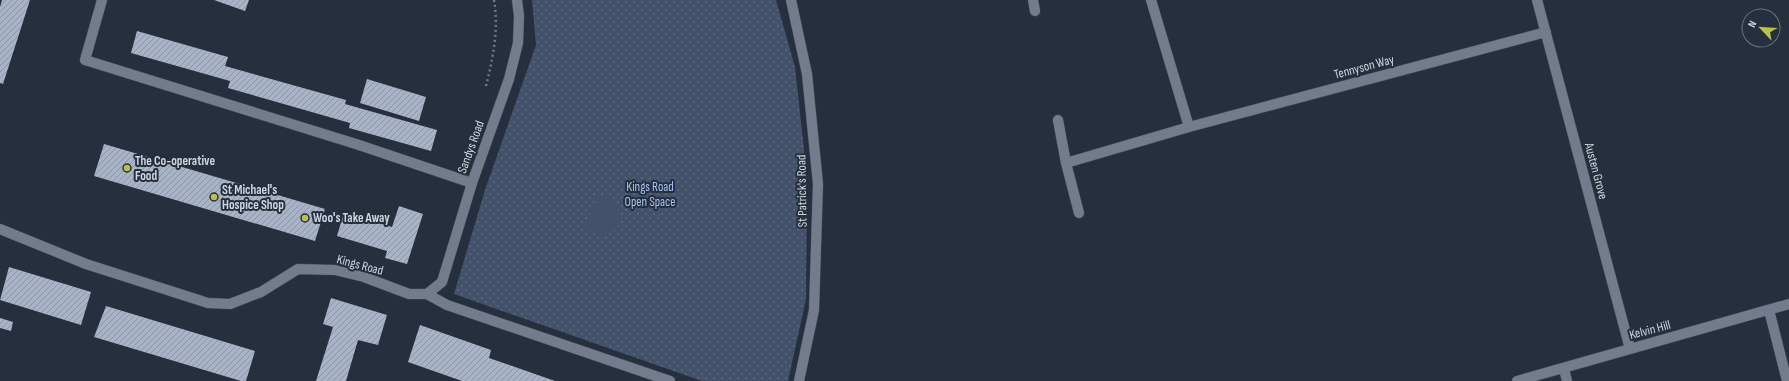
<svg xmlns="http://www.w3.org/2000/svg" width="1789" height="381" font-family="'Sofia Sans Condensed',sans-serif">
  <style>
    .park { fill: url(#park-dots) }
    .pitch { fill: #43516a }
    .building { fill: url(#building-hatch) }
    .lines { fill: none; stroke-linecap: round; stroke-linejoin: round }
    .service-casing { stroke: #454c58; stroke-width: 11 }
    .minor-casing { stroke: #454c58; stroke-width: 11 }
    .path { stroke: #717985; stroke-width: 2.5; stroke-dasharray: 2 3; stroke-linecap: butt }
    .service { stroke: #727c8d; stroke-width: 10 }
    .minor { stroke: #727c8d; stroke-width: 10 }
    .poi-dot { fill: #bbc045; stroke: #262f3d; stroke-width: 1.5 }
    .labels { text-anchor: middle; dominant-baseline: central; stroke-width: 4; stroke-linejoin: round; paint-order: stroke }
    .street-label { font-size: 13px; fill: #d0d5df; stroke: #262f3d }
    .poi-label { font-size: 13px; font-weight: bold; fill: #d0d5df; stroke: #262f3d; text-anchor: start }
    .park-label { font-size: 13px; fill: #a5c2f6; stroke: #262f3d }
  </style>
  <defs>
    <pattern id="park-dots" width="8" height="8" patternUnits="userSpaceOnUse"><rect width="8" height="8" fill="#43516a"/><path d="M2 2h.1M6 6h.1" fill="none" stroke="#5d697f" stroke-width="1.8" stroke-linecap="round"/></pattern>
    <pattern id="building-hatch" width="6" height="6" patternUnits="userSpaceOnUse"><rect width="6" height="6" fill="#a9b3c6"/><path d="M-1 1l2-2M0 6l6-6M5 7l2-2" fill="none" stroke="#8e96a5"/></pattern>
  </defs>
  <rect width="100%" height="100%" fill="#262f3d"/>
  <path class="park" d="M 532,0 L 776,0 L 795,67 L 807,177 L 806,299 L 788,381 L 702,381 L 454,294 L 485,190 L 536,45 Z"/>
  <path class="pitch" d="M 598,193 L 617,203 C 622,223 622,227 604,236 L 584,231 Z"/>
  <path class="building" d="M 2,0 L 30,0 L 3,84 L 0,83 L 0,7 Z
    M 214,0 L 249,0 L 245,11 Z
    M 137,31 L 228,57 L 225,66 L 346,100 L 345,104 L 437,130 L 431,151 L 349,128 L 350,123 L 228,88 L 230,81 L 131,53 Z
    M 367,79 L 426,97 L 419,121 L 360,103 Z
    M 104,144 L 325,209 L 315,241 L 94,176 Z
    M 399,206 L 423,214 L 407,264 L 385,258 L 387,251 L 337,236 L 344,212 L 392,227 Z
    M 9,267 L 91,292 L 81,325 L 0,300 Z
    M 331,298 L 387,315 L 378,345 L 358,340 L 346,381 L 316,381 L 333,327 L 323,324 Z
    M 106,306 L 255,351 L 246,381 L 241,381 L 94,337 Z
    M 0,318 L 13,322 L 11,331 L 0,328 Z
    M 420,325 L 491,350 L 489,358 L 555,381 L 462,381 L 408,362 Z"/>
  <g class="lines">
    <defs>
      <path id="service" d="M 102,0 L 85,60 L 356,144 L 472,183"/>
      <path id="minor" d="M 791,0 L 807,74 L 818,184 L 814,310 L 799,381
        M 1033,0 L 1035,11
        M 1151,0 L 1189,127
        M 1537,0 L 1630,349
        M 1058,120 L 1066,163 L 1079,213
        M 1066,163 L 1189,127 L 1546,32
        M 0,229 L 86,264 L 208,303 L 230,304 L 261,292 L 298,269 L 335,270 L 364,277 L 409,294 L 427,294 L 447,305 L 670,381
        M 427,294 L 442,282 L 472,183 L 509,79 L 518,43 L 519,16 L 517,0
        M 1769,310 L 1787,381
        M 1564,369 L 1567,381
        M 1517,381 L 1789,304"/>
    </defs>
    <use href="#service" class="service-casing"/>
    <use href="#minor" class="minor-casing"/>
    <path class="path" d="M 486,86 C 493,58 499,29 494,0"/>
    <use href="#service" class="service"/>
    <use href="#minor" class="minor"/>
  </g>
  <g class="poi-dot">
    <circle cx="127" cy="168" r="4"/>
    <circle cx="214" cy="197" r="4"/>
    <circle cx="305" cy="218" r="4"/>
  </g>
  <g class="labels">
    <g class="street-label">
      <text transform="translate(1364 67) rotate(-15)">Tennyson Way</text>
      <text transform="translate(471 147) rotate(-70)">Sandys Road</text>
      <text transform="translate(1596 171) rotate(75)">Austen Grove</text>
      <text transform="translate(802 191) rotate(-91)">St Patrick's Road</text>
      <text transform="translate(360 265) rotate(15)">Kings Road</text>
      <text transform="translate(1650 330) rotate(-15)">Kelvin Hill</text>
    </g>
    <g class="poi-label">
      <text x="135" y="161">The Co-operative<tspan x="135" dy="15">Food</tspan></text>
      <text x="222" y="190">St Michael's<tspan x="222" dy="15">Hospice Shop</tspan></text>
      <text x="313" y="218">Woo's Take Away</text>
    </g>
    <g class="park-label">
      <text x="650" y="187">Kings Road<tspan x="650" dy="15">Open Space</tspan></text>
    </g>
  </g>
  <g transform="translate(1761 28) rotate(295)"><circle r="19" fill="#262f3d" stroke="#6a717e"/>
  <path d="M0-3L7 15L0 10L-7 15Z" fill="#bbc045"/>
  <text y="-6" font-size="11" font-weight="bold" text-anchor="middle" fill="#d0d5df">N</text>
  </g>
</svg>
